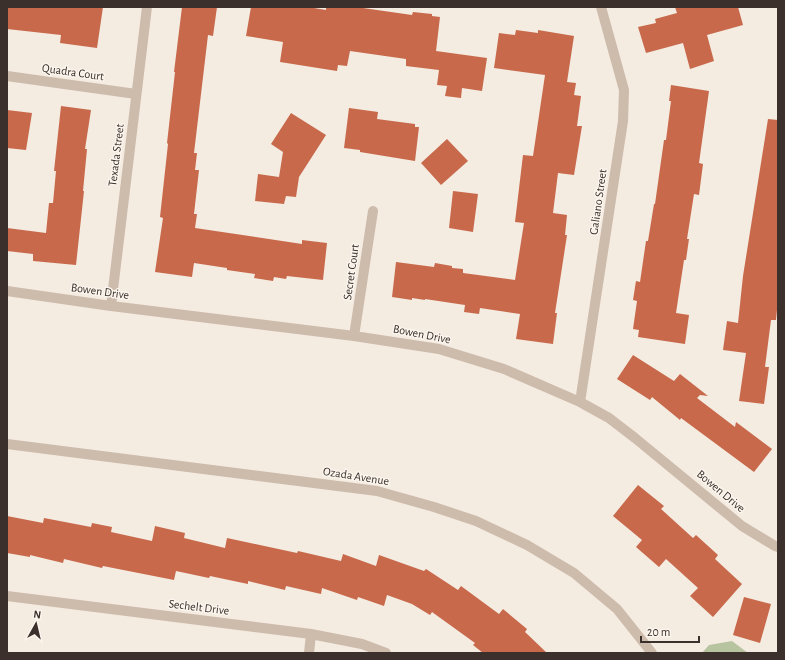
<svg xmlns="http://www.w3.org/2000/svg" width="785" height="660" font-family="'Alegreya Sans',sans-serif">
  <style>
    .green { fill: #b8c4a0 }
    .building { fill: #c8694b }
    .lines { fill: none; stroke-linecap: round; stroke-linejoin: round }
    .minor { stroke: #cdbbac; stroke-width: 10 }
    .tertiary { stroke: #cdbbac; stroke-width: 10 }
    .labels { text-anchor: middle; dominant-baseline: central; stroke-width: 3; stroke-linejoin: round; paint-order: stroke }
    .street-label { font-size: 12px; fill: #3b302b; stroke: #fbf5ee }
  </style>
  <rect width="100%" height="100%" fill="#f4ebe1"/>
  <path class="green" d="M 732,641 L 748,653 L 702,653 L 709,645 Z"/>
  <path class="building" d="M 7,7 L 103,7 L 97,48 L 60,43 L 61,35 L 7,29 Z
    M 182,7 L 217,7 L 213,36 L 208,35 L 194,153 L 197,153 L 195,170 L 199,170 L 194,214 L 197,214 L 195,228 L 302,244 L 302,240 L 327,243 L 323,280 L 287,276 L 286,279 L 274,277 L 273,281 L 254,278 L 255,274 L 227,270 L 227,268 L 194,263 L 192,277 L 155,272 L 163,218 L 160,217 L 168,144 L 167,143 L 175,72 L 174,72 Z
    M 251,7 L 308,7 L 326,10 L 326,7 L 356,7 L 412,15 L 413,12 L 432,14 L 432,16 L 440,17 L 436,51 L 487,58 L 482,91 L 462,88 L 461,98 L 445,96 L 447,86 L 437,85 L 439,70 L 406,66 L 406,59 L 350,51 L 347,66 L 338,65 L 337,71 L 280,62 L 283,42 L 246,36 Z
    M 675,7 L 738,7 L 743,25 L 707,35 L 714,61 L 690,69 L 683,43 L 646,53 L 638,27 L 656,23 L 655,19 L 677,13 Z
    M 516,30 L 538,33 L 538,30 L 574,36 L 567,82 L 576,83 L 574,95 L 581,96 L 577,126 L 582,126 L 574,175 L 558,173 L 553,213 L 567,215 L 565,235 L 567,235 L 555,313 L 557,313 L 553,344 L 516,339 L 520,314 L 480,308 L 479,314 L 464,312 L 465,305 L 425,299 L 425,300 L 412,298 L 412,300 L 392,297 L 396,262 L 434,267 L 435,263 L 452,266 L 452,268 L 463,269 L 463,273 L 515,280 L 524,223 L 515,222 L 523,155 L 533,156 L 545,75 L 494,68 L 499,33 L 515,35 Z
    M 671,85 L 709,91 L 699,163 L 703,164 L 699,195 L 694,194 L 687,239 L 689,239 L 686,260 L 684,260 L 676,313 L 689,315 L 685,344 L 638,337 L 639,330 L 633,329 L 637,301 L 633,300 L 636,281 L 640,282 L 646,241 L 648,241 L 654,204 L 655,204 L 664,140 L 666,140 L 671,101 L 669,101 Z
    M 61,106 L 91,110 L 85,149 L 87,149 L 83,191 L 84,191 L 76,265 L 33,261 L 33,254 L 7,251 L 7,228 L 46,233 L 49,203 L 53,203 L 56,171 L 54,171 Z
    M 349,108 L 378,112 L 377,119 L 415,124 L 415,127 L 419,127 L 415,161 L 360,152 L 360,150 L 344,148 Z
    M 7,110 L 32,113 L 26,150 L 7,148 Z
    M 291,113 L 326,135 L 299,177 L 296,197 L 286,196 L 284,204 L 255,201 L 258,174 L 279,177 L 283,152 L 271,144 Z
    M 768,119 L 778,120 L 778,300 L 776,320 L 771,320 L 765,367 L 769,367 L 764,404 L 739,401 L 746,353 L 723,350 L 727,321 L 738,323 L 743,276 Z
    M 447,139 L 468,161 L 441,185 L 421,163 Z
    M 453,191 L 478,194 L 473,232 L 449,228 Z
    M 633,355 L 674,381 L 680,374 L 708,396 L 700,395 L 697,398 L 735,427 L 736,422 L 772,449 L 754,472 L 681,418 L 680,420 L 652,397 L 650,400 L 617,379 Z
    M 638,485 L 664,506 L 661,509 L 693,538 L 696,535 L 718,555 L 715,559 L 742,584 L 713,617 L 690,596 L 698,588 L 666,559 L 659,567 L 636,547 L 642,540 L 613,516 Z
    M 7,516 L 43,523 L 44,518 L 91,527 L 92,523 L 112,527 L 111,532 L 152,541 L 155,526 L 185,533 L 184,538 L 225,548 L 227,538 L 297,553 L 298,551 L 341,561 L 343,554 L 376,566 L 379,555 L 424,571 L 426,569 L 458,590 L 461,586 L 499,614 L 503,609 L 527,629 L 525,632 L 547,653 L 483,653 L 473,645 L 475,643 L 432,612 L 430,615 L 412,604 L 387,595 L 384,606 L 358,597 L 357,600 L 322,588 L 321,594 L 286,586 L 285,590 L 248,581 L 248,584 L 210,576 L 209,578 L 176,571 L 174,580 L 103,566 L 102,568 L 64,559 L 63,563 L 30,555 L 30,557 L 7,553 Z
    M 744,597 L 771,604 L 760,643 L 733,635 Z"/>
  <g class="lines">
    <path class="minor" d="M 7,76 L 136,94
      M 7,291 L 111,306 L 354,336 L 439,349 L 504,369 L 580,402 L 609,418 L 635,438 L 742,526 L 775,546 L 778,547
      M 111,306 L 147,7
      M 354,336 L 373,211
      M 580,402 L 623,121 L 624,90 L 601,7
      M 7,596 L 311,634 L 362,644 L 386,653
      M 309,653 L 311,634"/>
    <path class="tertiary" d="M 7,444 L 377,491 L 434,507 L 476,521 L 527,545 L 574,573 L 617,609 L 652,653"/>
  </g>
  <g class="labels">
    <g class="street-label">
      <text transform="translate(73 72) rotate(8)">Quadra Court</text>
      <text transform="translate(116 155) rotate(-83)">Texada Street</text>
      <text transform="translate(598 202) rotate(-82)">Galiano Street</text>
      <text transform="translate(351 272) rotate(-82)">Secret Court</text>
      <text transform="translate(100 291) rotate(8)">Bowen Drive</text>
      <text transform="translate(422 334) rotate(11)">Bowen Drive</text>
      <text transform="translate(356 476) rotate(9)">Ozada Avenue</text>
      <text transform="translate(721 491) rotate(40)">Bowen Drive</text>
      <text transform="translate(199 607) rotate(7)">Sechelt Drive</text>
    </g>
  </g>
  <rect width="785" height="660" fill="none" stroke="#3b302b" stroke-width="16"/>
  <g transform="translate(36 624) rotate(8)" stroke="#fbf5ee" stroke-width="3" paint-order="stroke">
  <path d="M0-3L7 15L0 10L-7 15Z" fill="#3b302b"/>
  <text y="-6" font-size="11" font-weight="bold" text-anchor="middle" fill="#3b302b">N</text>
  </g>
  <path d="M641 636v6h58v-6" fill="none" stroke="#3b302b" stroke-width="2"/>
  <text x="647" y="636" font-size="12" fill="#3b302b" stroke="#fbf5ee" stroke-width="3" paint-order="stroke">20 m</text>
</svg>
